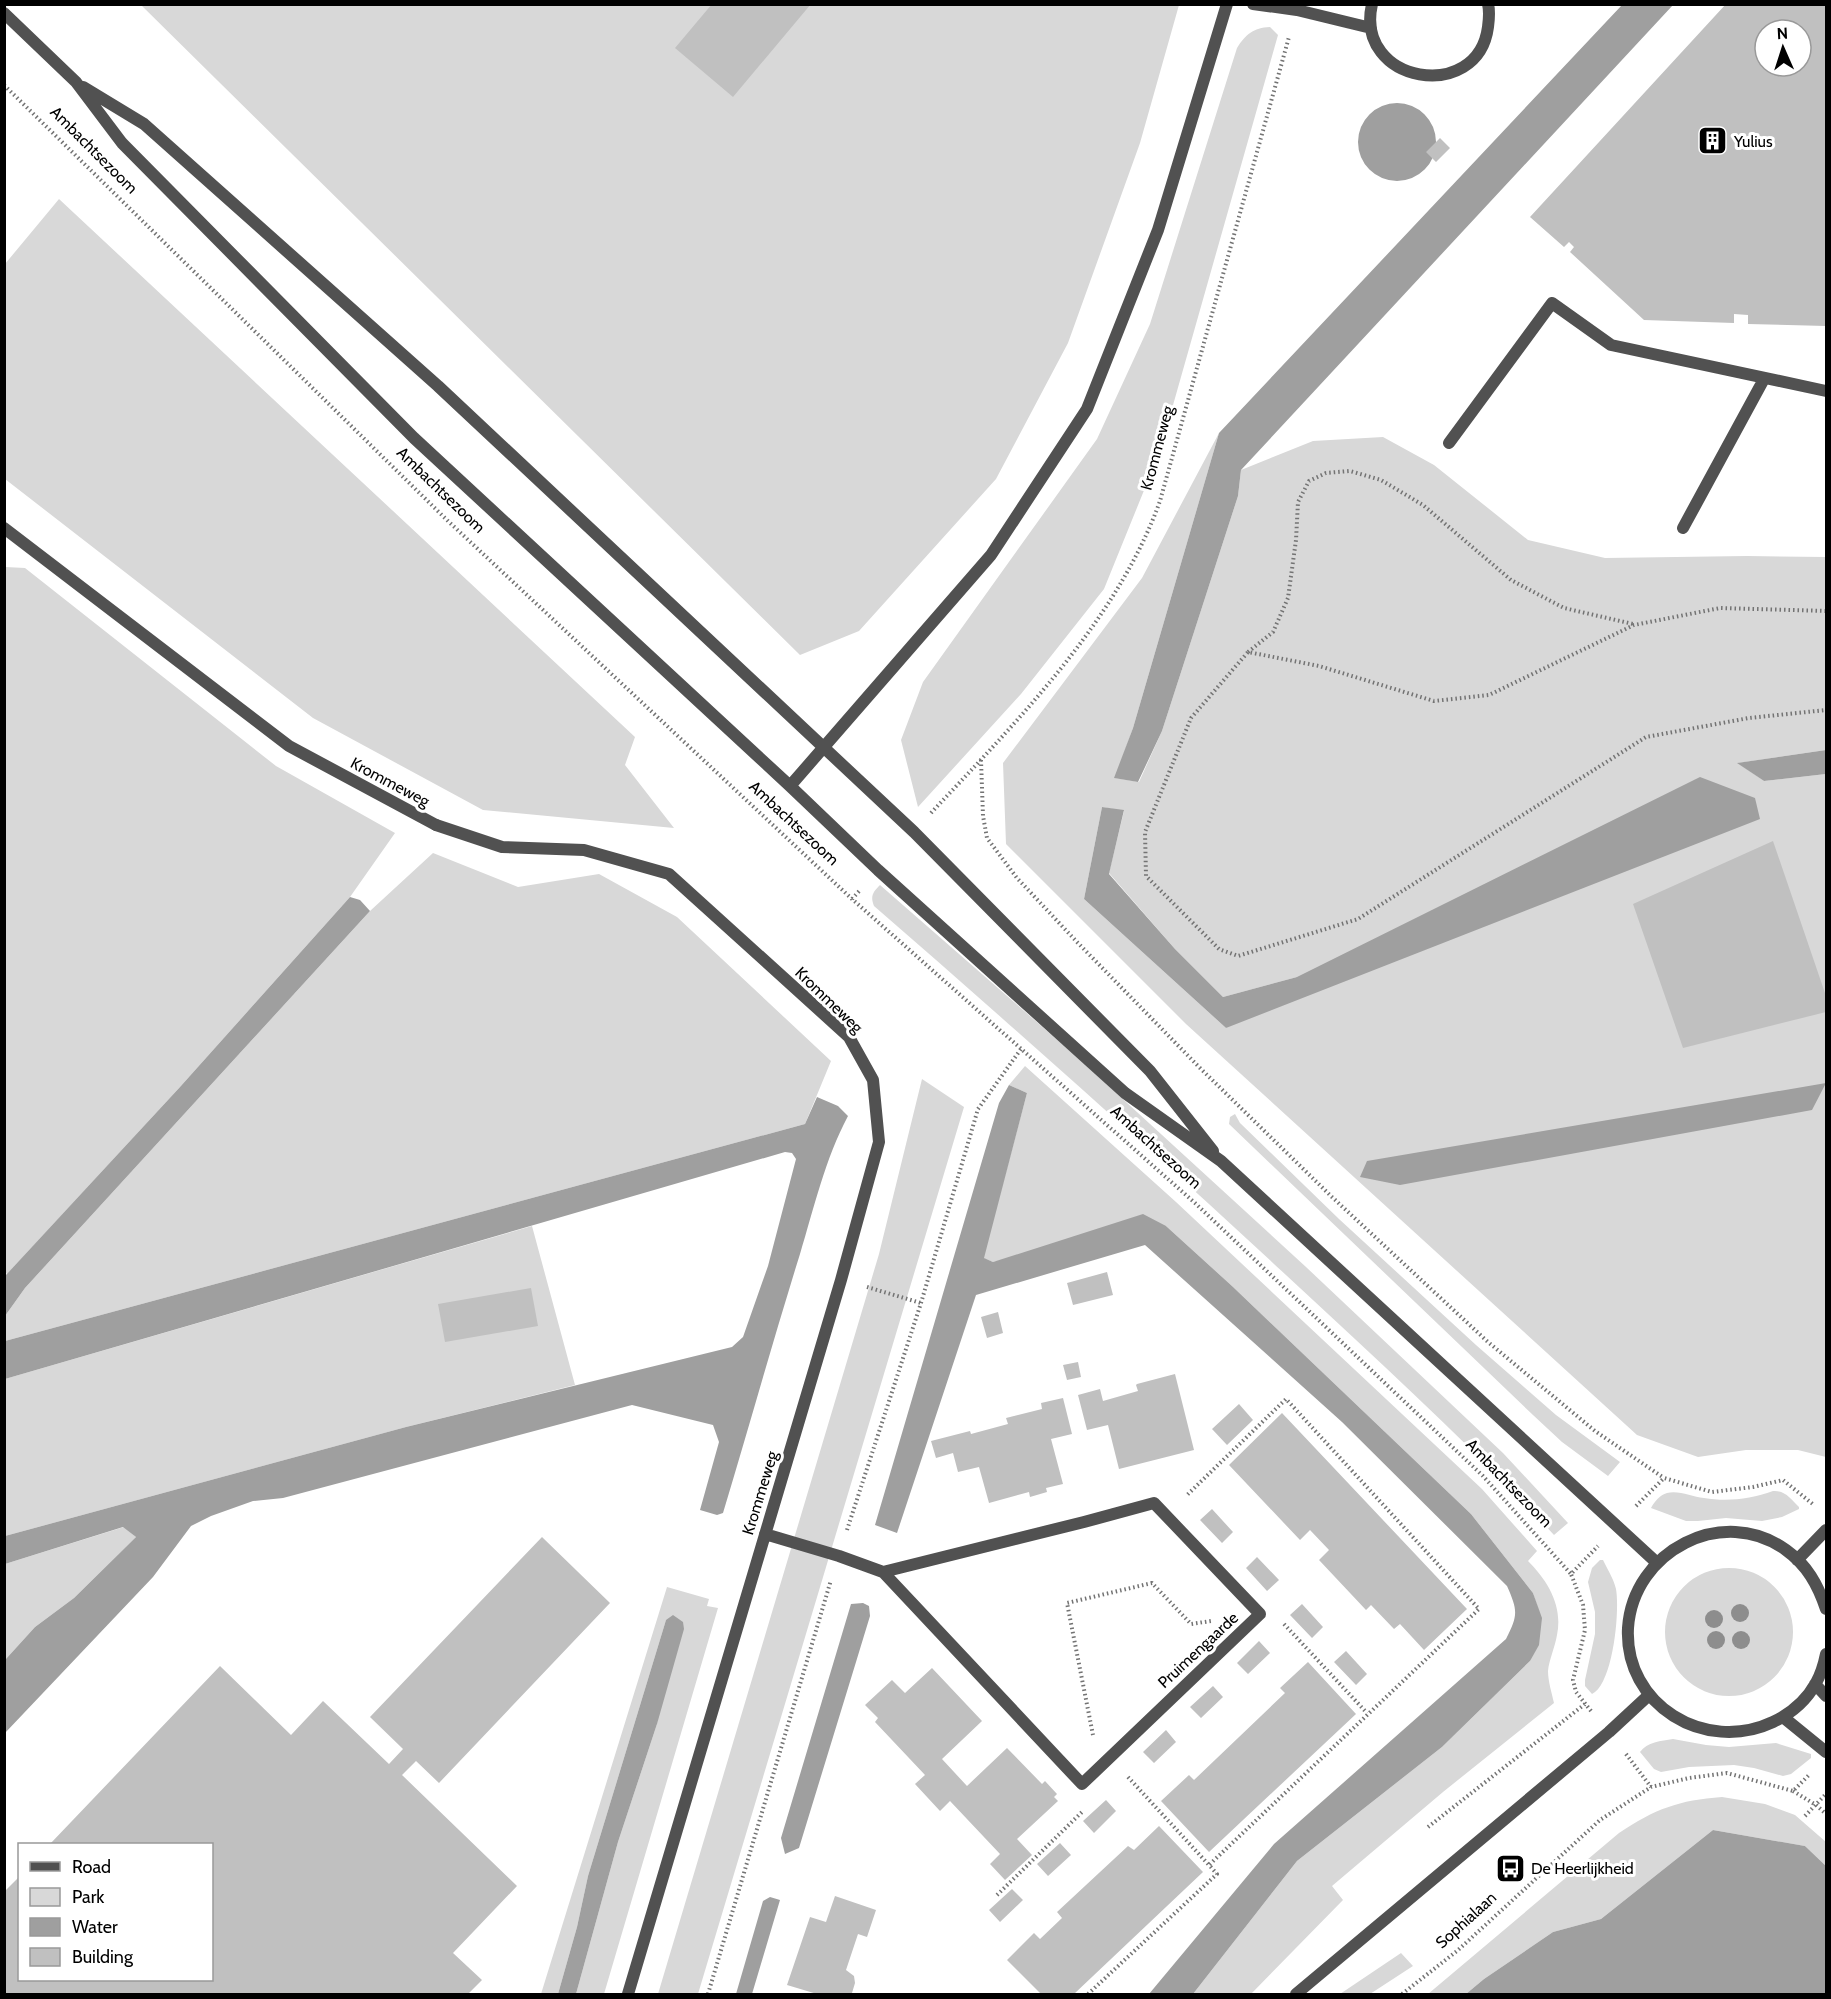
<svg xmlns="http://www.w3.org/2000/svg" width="1831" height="1999" font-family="Cabin,sans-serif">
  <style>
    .green { fill: #d8d8d8; fill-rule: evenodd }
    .water { fill: #9f9f9f }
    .building { fill: #c0c0c0; fill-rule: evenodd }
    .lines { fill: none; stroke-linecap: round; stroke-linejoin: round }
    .path { stroke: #737373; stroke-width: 4; stroke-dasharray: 1.5 3; stroke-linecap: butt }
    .service { stroke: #515151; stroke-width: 12 }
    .minor { stroke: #515151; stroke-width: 12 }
    .tertiary { stroke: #515151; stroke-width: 12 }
    .tree { fill: #8d8d8d }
    .labels { text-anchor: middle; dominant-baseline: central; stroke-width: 6; stroke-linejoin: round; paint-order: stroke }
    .poi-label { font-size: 16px; fill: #000; stroke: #fff; text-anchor: start }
    .street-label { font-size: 16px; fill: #000; stroke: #fff }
  </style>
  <rect width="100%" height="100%" fill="#fff"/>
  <path class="green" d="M 141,5 L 1179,5 L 1140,143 L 1068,343 L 996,479 L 859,631 L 800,655 Z
    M 1270,27 L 1278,35 L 1160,451 L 1104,589 L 1021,694 L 918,807 L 901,740 L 923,682 L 1097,439 L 1150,324 L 1237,48 C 1246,34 1253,28 1270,27 Z
    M 59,199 L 635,737 L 625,765 L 674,828 L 483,810 L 313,718 L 5,479 L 5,264 Z
    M 1219,433 L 1133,728 L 1115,778 L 1139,782 L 1162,731 L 1238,496 L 1241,470 L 1313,441 L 1383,437 L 1434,465 L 1528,540 L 1605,558 L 1747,556 L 1826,557 L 1826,750 L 1738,763 L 1764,781 L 1826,774 L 1826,1457 L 1798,1450 L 1746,1450 L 1698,1457 L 1637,1435 L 1186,1024 L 1006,844 L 1003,763 L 1142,578 ZM 1102,807 L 1124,811 L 1109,873 L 1175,949 L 1223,997 L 1297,977 L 1226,1028 L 1084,899 Z
    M 5,567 L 25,568 L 276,766 L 395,833 L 350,897 L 180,1087 L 7,1274 L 5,1272 Z
    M 433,853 L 518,887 L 599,874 L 677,917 L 831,1061 L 805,1124 L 5,1341 L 5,1316 L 25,1288 L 370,911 Z
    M 880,885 L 1078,1058 L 1306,1267 L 1503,1453 L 1568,1523 L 1554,1535 C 1474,1448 1387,1369 1300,1288 C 1160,1158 1018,1031 874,906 C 870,896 873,892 880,885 Z
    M 1025,1066 L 1176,1202 L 1482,1489 L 1537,1551 L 1528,1561 C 1548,1581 1563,1606 1557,1635 C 1555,1647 1549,1660 1548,1671 C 1548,1681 1552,1694 1554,1703 L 1443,1792 L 1332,1886 L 1343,1900 L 1251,1994 L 1193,1994 L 1297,1861 L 1442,1747 L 1530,1661 L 1541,1618 L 1533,1593 L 1471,1514 L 1232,1286 L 1166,1226 L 993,1262 L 983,1258 L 1027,1093 L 1009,1085 Z
    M 922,1079 L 964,1107 L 698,1994 L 658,1994 L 879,1254 Z
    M 1235,1114 L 1240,1123 L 1339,1219 L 1476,1345 L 1556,1415 L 1620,1462 L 1608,1476 L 1562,1442 L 1533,1415 L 1229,1124 L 1230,1117 Z
    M 532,1226 L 575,1385 L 406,1427 L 5,1536 L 5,1379 Z
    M 1773,1491 C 1785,1490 1791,1499 1799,1507 L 1799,1509 L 1782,1517 L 1762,1521 L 1726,1518 L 1698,1521 L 1686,1521 L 1651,1508 C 1654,1502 1660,1495 1667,1493 C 1679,1490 1692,1497 1704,1498 C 1727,1502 1751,1499 1773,1491 Z
    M 124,1527 L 136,1537 L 74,1598 L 35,1627 L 5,1660 L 5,1564 Z
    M 1600,1560 L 1603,1560 L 1605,1564 C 1609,1572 1614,1580 1616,1589 C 1620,1611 1613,1684 1592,1694 L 1585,1686 L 1585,1680 L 1595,1634 L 1595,1612 L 1588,1582 L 1592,1568 Z
    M1665 1632a64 64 0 1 1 128 0a64 64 0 1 1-128 0Z
    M 667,1587 L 709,1599 L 707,1606 L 718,1608 L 604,1994 L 576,1994 L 618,1842 L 657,1724 L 666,1620 L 588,1876 L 577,1927 L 558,1994 L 541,1994 Z
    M 1673,1739 L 1706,1745 L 1729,1747 L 1776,1743 L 1811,1754 L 1811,1758 L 1791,1774 L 1783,1776 L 1754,1768 L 1734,1765 L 1689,1767 L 1661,1772 L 1654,1769 L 1640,1752 C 1647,1742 1661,1741 1673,1739 Z
    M 1722,1797 L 1765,1804 L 1795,1815 L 1826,1842 L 1826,1866 L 1805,1846 L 1713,1830 L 1601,1919 L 1553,1932 L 1484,1979 L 1466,1994 L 1428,1994 L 1619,1833 C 1655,1809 1679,1800 1722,1797 Z
    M 1401,1953 L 1413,1966 L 1370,1994 L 1340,1994 Z"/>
  <path class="water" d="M 1622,5 L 1673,5 L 1241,470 L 1238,496 L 1162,731 L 1138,782 L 1114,778 L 1133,728 L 1219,433 Z
    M1358 142a39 39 0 1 1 78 0a39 39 0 1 1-78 0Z
    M 1826,750 L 1826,774 L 1764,781 L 1737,763 Z
    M 1700,777 L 1755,798 L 1760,819 L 1226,1028 L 1084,899 L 1102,807 L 1124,810 L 1109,874 L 1175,949 L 1223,997 L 1297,977 Z
    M 350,897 L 360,900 L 370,911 L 25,1288 L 5,1316 L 5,1276 L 180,1087 Z
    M 1826,1083 L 1812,1110 L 1400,1185 L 1360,1177 L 1367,1161 Z
    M 1009,1085 L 1027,1093 L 984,1258 L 993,1262 L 1143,1214 L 1166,1226 L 1232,1286 L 1471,1514 L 1533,1593 L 1542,1618 L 1539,1645 L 1530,1661 L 1442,1747 L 1297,1861 L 1193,1994 L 1149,1994 L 1274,1844 L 1506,1639 C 1518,1615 1518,1611 1507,1586 L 1342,1422 L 1145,1245 L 976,1295 L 897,1533 L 875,1525 L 999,1103 Z
    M 817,1097 L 838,1106 L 848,1116 C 825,1159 814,1208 800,1254 C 773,1340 749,1427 723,1513 L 717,1515 L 700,1510 L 719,1442 L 713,1425 L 632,1405 L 283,1498 L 253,1501 L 211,1516 L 191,1526 L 153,1577 L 5,1733 L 5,1660 L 35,1627 L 74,1598 L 136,1537 L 123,1527 L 5,1564 L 5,1536 L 406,1427 L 732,1347 L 743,1337 L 768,1266 L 796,1159 L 792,1153 L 785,1152 L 5,1379 L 5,1341 L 805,1124 Z
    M 863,1603 L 869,1606 L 870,1616 L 856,1662 L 799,1848 L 785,1854 L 781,1838 L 851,1604 Z
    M 673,1615 L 683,1622 L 684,1629 L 657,1724 L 618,1842 L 576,1994 L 558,1994 L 577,1927 L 588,1876 L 666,1620 Z
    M 1713,1830 L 1805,1846 L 1826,1866 L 1826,1994 L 1466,1994 L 1484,1979 L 1553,1932 L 1601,1919 Z
    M 770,1897 L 780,1900 L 752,1994 L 736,1994 L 763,1901 Z"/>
  <path class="building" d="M 712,4 L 811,4 L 733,97 L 675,48 Z
    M 1726,4 L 1826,4 L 1826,326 L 1748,324 L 1748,315 L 1734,314 L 1734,323 L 1644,320 L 1570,252 L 1574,247 L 1569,242 L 1564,247 L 1530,217 ZM 1765,30 L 1801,30 L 1801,66 L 1765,66 Z
    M 1440,138 L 1450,148 L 1436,162 L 1426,152 Z
    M 1773,841 L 1826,996 L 1826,1012 L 1683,1048 L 1633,904 Z
    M 1107,1272 L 1113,1295 L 1073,1305 L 1067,1283 Z
    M 531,1288 L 538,1326 L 445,1342 L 438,1304 Z
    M 998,1312 L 1003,1333 L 987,1338 L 981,1317 Z
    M 1078,1362 L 1081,1377 L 1067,1380 L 1063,1365 Z
    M 1175,1374 L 1194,1450 L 1119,1469 L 1108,1425 L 1087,1430 L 1078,1395 L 1100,1389 L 1103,1401 L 1138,1391 L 1136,1385 L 1137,1384 Z
    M 1063,1398 L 1072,1434 L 1051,1439 L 1063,1484 L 1046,1488 L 1047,1492 L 1030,1497 L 1029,1492 L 989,1503 L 979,1467 L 958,1472 L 953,1453 L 936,1458 L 931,1441 L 970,1431 L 971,1434 L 1008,1424 L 1006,1418 L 1042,1409 L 1041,1403 Z
    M 1239,1404 L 1253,1420 L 1227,1445 L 1212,1429 Z
    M 1282,1413 L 1467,1609 L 1424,1650 L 1400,1624 L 1394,1629 L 1371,1605 L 1366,1610 L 1319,1560 L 1329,1550 L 1310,1530 L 1300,1540 L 1229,1465 Z
    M 1212,1509 L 1233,1532 L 1222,1543 L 1200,1520 Z
    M 542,1537 L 610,1603 L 439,1783 L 416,1761 L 402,1775 L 517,1886 L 453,1953 L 482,1980 L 468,1994 L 4,1994 L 4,1892 L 20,1876 L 20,1980 L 212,1980 L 212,1844 L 50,1844 L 220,1666 L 291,1735 L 323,1701 L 389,1764 L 403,1749 L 370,1717 Z
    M 1257,1557 L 1279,1580 L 1267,1591 L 1246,1568 Z
    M 1302,1604 L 1323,1627 L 1312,1638 L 1290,1615 Z
    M 1259,1641 L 1270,1653 L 1248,1674 L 1237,1663 Z
    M 1346,1651 L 1367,1674 L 1356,1685 L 1334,1662 Z
    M 1308,1662 L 1356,1714 L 1209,1852 L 1161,1801 L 1189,1775 L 1194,1780 L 1285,1693 L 1280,1688 Z
    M 932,1668 L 982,1721 L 942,1759 L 967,1786 L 1007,1748 L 1042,1784 L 1045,1781 L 1057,1794 L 1054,1797 L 1058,1801 L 1017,1839 L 1032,1855 L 1005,1880 L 990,1864 L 1000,1854 L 950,1801 L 940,1811 L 915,1784 L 925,1775 L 875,1722 L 878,1718 L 865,1705 L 892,1680 L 905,1693 Z
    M 1213,1686 L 1223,1697 L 1201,1718 L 1190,1707 Z
    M 1166,1730 L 1176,1742 L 1154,1763 L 1143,1752 Z
    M 1106,1800 L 1116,1811 L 1094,1833 L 1083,1821 Z
    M 1159,1826 L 1203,1872 L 1074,1994 L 1041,1994 L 1007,1960 L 1034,1933 L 1040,1939 L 1062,1918 L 1057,1912 L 1128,1846 L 1134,1850 Z
    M 1060,1843 L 1071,1855 L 1048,1876 L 1037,1864 Z
    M 1012,1889 L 1023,1900 L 1000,1922 L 989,1910 Z
    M 835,1896 L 876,1910 L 867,1937 L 858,1934 L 846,1970 L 854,1976 L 855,1983 L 852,1993 L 817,1994 L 787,1985 L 810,1917 L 826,1922 Z"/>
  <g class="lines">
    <path class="path" d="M 4,85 L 449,522 L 852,899 L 1195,1203 L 1483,1476 L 1571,1574
      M 1826,611 L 1720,608 L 1634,625 L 1489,695 L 1434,701 L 1319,666 L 1248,652 L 1191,718 L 1145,832 L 1146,876 L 1219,949 L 1238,956 L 1358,919 L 1646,737 L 1749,718 L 1826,710
      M 1248,652 L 1273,632 L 1288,598 L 1296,540 L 1298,502 L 1309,481 L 1326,473 L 1350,471 L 1381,480 L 1423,505 L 1511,580 L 1564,608 L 1633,624
      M 981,760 L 983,816 L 987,838 L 1017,878 L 1077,942 L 1201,1069 L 1332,1197 L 1488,1342 L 1595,1431 L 1664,1478
      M 931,813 C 1017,721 1117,621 1160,501 L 1289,37
      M 852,899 L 861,889
      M 867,1287 L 921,1303
      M 1636,1506 L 1664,1478 L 1712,1492 L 1753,1487 L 1783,1480 L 1814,1505
      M 847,1530 L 921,1303 L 978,1109 L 1021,1049
      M 1284,1624 L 1367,1713
      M 1591,1711 L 1576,1692 L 1573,1680 L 1585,1630 L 1583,1605 L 1571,1574 L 1598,1546
      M 1093,1735 L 1067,1603 L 1152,1583 L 1191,1624 L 1211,1621
      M 1626,1754 L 1651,1787
      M 1128,1777 L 1209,1865
      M 1793,1791 L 1816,1805 L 1826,1814
      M 1805,1816 L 1826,1794
      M 1428,1827 L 1585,1704
      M 997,1895 L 1082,1812
      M 708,1994 L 831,1580
      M 1088,1994 L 1217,1874 L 1209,1865 L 1479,1609 L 1286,1399 L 1186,1496
      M 1402,1994 L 1457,1951 L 1600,1820 L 1651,1787 L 1689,1778 L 1727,1773 L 1793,1791 L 1810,1774"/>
    <path class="service" d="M 1253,4 L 1297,10 L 1371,28
      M 1372,4 C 1354,84 1478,104 1488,27 C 1489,19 1490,12 1488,4
      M 1449,443 L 1552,303 L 1611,345 L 1826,391
      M 4,528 L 289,746 L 436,825
      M 1683,528 L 1764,379"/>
    <path class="minor" d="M 436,825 L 502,847 L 584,850 L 669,874 L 849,1037 L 873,1080 L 879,1142 L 841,1280 L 628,1994
      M 765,1534 L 839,1556 L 883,1572 L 1082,1784 L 1260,1614 L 1154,1503 L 1084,1522 L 883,1572"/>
    <path class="tertiary" d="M 4,13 L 76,82 L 122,143 L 414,438 L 790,786 L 878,870 L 1125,1093 L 1221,1161 L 1656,1562
      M 83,87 L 144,124 L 438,386 L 914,832 L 1150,1071 L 1213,1151
      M 790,786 L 991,555 L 1087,409 L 1158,230 L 1227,4
      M 1797,1560 L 1826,1530
      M 1826,1609 C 1818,1585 1807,1565 1786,1550 C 1723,1504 1633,1551 1628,1628 C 1624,1705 1705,1754 1773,1722 C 1790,1714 1806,1701 1816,1683 C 1821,1674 1824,1664 1826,1654
      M 1815,1684 L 1826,1696
      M 1783,1717 L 1826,1752
      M 1296,1994 L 1609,1732 L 1649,1695"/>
  </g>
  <g class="tree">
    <circle cx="1740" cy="1613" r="9"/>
    <circle cx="1714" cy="1619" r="9"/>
    <circle cx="1716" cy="1640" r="9"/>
    <circle cx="1741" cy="1640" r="9"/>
  </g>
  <defs>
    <symbol id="building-square" viewBox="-11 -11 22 22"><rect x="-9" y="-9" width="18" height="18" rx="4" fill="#000" stroke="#fff"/><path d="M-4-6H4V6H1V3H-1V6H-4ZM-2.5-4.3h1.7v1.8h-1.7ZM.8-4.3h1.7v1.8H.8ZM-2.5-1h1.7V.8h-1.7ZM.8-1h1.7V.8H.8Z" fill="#fff"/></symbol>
    <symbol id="bus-square" viewBox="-11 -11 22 22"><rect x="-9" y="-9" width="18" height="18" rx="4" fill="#000" stroke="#fff"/><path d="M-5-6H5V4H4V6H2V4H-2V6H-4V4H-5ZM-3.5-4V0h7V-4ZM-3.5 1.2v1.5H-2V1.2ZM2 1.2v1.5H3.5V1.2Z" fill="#fff"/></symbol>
  </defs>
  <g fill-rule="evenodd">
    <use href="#building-square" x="1696" y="124" width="33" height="33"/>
    <use href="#bus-square" x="1494" y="1852" width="33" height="33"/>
  </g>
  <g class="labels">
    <g class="poi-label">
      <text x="1734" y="141">Yulius</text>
      <text x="1531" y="1868">De Heerlijkheid</text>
    </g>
    <g class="street-label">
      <text transform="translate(94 150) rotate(45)">Ambachtsezoom</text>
      <text transform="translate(1157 448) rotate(-75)">Krommeweg</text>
      <text transform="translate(441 490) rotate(44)">Ambachtsezoom</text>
      <text transform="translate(390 782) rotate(28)">Krommeweg</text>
      <text transform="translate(794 823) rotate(43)">Ambachtsezoom</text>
      <text transform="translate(829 1000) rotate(44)">Krommeweg</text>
      <text transform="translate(1156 1147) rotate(42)">Ambachtsezoom</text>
      <text transform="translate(1509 1483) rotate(46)">Ambachtsezoom</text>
      <text transform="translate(760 1493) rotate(-73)">Krommeweg</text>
      <text transform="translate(1198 1650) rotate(-43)">Pruimengaarde</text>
      <text transform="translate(1466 1920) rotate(-42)">Sophialaan</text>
    </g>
  </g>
  <rect width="1831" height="1999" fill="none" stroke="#000000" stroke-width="12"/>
  <rect x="18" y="1843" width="195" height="138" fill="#ffffff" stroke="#999999" stroke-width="1.5"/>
  <rect x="30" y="1862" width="30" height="9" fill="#515151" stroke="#999999" stroke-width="1.5"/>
  <text x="72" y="1873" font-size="18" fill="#000000">Road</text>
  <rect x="30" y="1888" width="30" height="18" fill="#d8d8d8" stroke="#999999" stroke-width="1.5"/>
  <text x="72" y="1903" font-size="18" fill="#000000">Park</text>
  <rect x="30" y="1918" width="30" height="18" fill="#9f9f9f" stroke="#999999" stroke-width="1.5"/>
  <text x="72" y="1933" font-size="18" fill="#000000">Water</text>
  <rect x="30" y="1948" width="30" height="18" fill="#c0c0c0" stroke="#999999" stroke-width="1.5"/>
  <text x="72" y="1963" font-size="18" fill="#000000">Building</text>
  <g transform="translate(1783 48) rotate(357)"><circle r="28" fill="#ffffff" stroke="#999999" stroke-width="1.5"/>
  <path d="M0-4.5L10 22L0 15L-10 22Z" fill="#000000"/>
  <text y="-9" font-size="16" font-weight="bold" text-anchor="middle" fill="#000000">N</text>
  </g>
</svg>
